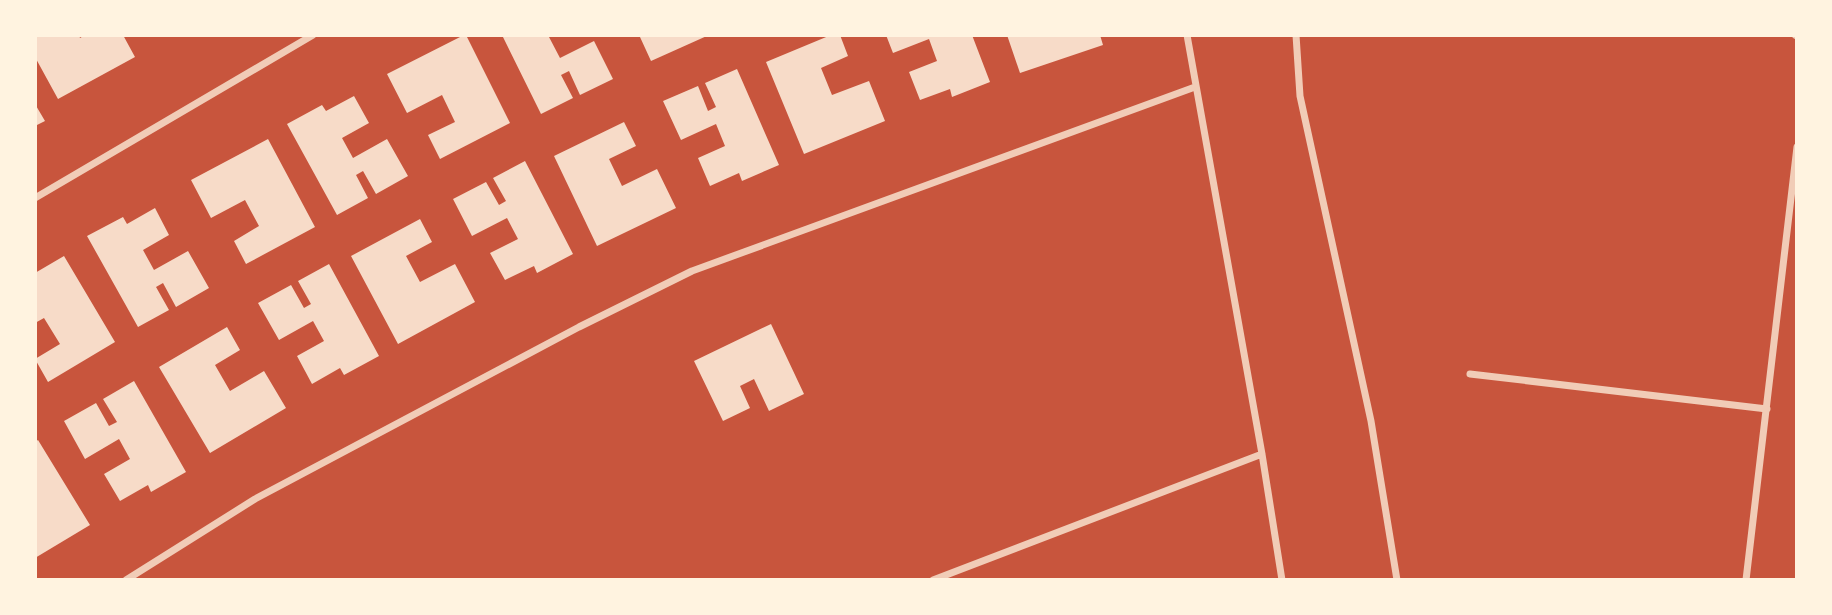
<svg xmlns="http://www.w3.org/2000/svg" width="1832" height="615" font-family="'IBM Plex Sans',sans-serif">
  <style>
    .building { fill: #f7dbc8 }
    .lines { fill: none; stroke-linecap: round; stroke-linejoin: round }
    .minor { stroke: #f1ccb7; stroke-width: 7 }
  </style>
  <rect width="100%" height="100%" fill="#c8553d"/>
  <path class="building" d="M 35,35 L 79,35 L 80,38 L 85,35 L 123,35 L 135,57 L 58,99 L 35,57 Z
    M 464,35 L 466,35 L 510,123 L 440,159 L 428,135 L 455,122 L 442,95 L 407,113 L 387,74 Z
    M 502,35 L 554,35 L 549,37 L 560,58 L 594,41 L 613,79 L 580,95 L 569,71 L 561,75 L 573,98 L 541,114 Z
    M 644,35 L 709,35 L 651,61 L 640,37 Z
    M 831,35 L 840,35 L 848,56 L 821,68 L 832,95 L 869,81 L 885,121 L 804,154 L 766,62 Z
    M 886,35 L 972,35 L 990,82 L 952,97 L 950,89 L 920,100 L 909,72 L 937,61 L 929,39 L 893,53 Z
    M 1007,35 L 1100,35 L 1103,45 L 1020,73 Z
    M 737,69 L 779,165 L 742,181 L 739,173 L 710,186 L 698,158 L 725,146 L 716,124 L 681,140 L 663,101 L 698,86 L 708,111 L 716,107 L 705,83 Z
    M 354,96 L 369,123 L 342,138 L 353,158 L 387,139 L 408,176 L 376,194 L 363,171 L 356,175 L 368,198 L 337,215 L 287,124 L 322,105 L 326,111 Z
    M 35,104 L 45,121 L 35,126 Z
    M 624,122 L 636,146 L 609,159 L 622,186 L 657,169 L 676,208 L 597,246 L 554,156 Z
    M 268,139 L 315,227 L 246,264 L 234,241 L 259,226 L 245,200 L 211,218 L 191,180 Z
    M 525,161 L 573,254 L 537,273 L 534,266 L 505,280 L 490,253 L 518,239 L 507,218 L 472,236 L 453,199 L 486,182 L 499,205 L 506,201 L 493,178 Z
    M 155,208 L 169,235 L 143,250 L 154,270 L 188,251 L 209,288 L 176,307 L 163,283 L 156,287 L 169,310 L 138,327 L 87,236 L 123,217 L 127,224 Z
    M 420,219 L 432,242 L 406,256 L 420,282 L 455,264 L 475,302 L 398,344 L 351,256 Z
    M 64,256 L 115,342 L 48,382 L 35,359 L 60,344 L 44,318 L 35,323 L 35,273 Z
    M 329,264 L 379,356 L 344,375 L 340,368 L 312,384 L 297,356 L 324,341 L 313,321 L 279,340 L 258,303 L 291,285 L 304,308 L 311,304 L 298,281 Z
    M 771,324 L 804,394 L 769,411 L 754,379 L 740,386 L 750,408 L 723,421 L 694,361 Z
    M 227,327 L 240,350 L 215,365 L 230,391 L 264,371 L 286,408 L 210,453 L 159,367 Z
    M 134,381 L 186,472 L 151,492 L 148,485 L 120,501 L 104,474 L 130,459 L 119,439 L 85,459 L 64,421 L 96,403 L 109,426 L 117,422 L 103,399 Z
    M 38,440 L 90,525 L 35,558 L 35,442 Z"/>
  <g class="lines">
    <path class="minor" d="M 1187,35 L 1262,454 L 1282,580
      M 1296,35 L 1300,96 L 1371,421 L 1397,580
      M 1795,35 L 1797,36
      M 35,198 L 313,35
      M 1470,374 L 1767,409
      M 126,580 L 255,499 L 579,327 L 692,271 L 1195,87
      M 933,580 L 1262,454
      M 1746,580 L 1797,147"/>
  </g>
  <rect width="1832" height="615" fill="none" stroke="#fff3e0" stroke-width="74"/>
</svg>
